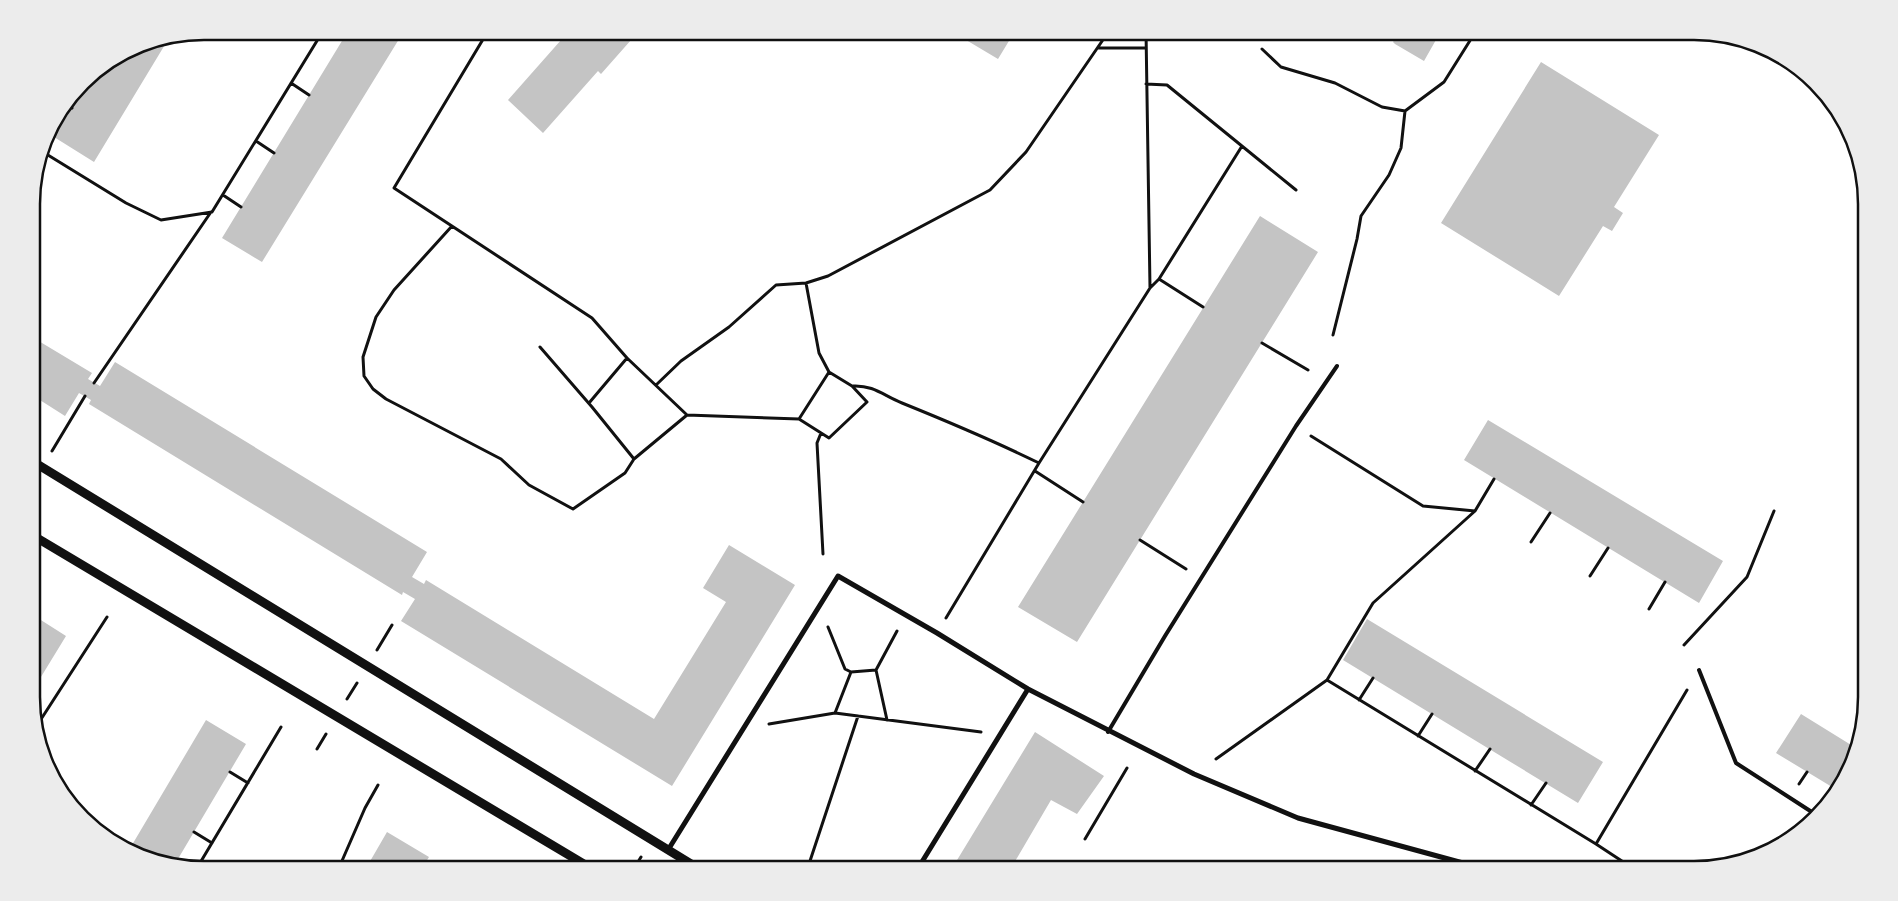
<svg xmlns="http://www.w3.org/2000/svg" width="1898" height="901" font-family="'Golos Text',sans-serif">
  <style>
    .building { fill: #c4c4c4 }
    .lines { fill: none; stroke-linecap: round; stroke-linejoin: round }
    .path { stroke: #111; stroke-width: 3 }
    .service { stroke: #111; stroke-width: 4 }
    .minor { stroke: #111; stroke-width: 5 }
    .tertiary { stroke: #111; stroke-width: 9 }
    .rim { fill: none; stroke: #111; stroke-width: 2.5 }
  </style>
  <rect width="100%" height="100%" fill="#fff"/>
  <path class="building" d="M 348,31 L 404,31 L 262,262 L 222,238 Z
    M 569,31 L 639,31 L 601,74 L 598,71 L 543,133 L 508,100 Z
    M 951,31 L 1015,31 L 998,59 Z
    M 1382,31 L 1441,31 L 1424,61 L 1395,44 L 1393,42 L 1395,39 Z
    M 169,38 L 94,162 L 54,137 L 94,72 L 138,44 Z
    M 1541,62 L 1659,135 L 1614,207 L 1623,213 L 1612,231 L 1603,226 L 1559,296 L 1441,223 Z
    M 1260,216 L 1318,252 L 1077,642 L 1018,607 Z
    M 32,337 L 92,373 L 88,379 L 100,386 L 115,362 L 427,552 L 412,577 L 424,584 L 426,580 L 654,719 L 726,602 L 703,588 L 729,545 L 795,585 L 672,786 L 401,621 L 415,599 L 403,592 L 402,595 L 89,404 L 91,400 L 79,393 L 65,416 L 32,395 Z
    M 1488,420 L 1723,561 L 1699,603 L 1464,460 Z
    M 33,615 L 66,636 L 33,690 Z
    M 1367,619 L 1603,762 L 1578,803 L 1343,660 Z
    M 1801,714 L 1856,748 L 1853,763 L 1837,790 L 1776,753 Z
    M 206,720 L 246,744 L 175,864 L 138,856 L 129,850 Z
    M 1035,732 L 1104,776 L 1077,814 L 1051,800 L 1010,870 L 951,870 Z
    M 387,832 L 429,857 L 421,870 L 365,870 Z"/>
  <g class="lines">
    <path class="path" d="M 336,31 L 344,37
      M 488,31 L 394,188 L 592,318 L 627,358 L 687,415 L 799,419 L 829,438 L 867,402 L 852,386 L 829,372
      M 1098,48 L 1146,48
      M 1262,49 L 1281,67 L 1335,83 L 1382,107 L 1405,111 L 1444,82 L 1476,31
      M 291,83 L 309,95
      M 1146,84 L 1167,85 L 1296,190
      M 66,105 L 72,108
      M 256,141 L 274,153
      M 43,152 L 126,203 L 161,220 L 212,212 L 323,31
      M 223,195 L 241,207
      M 452,226 L 394,290 L 376,317 L 363,357 L 364,376 L 373,389 L 386,399 L 501,459 L 529,485 L 573,509 L 625,473 L 634,459 L 687,415
      M 1159,279 L 1203,307
      M 1150,288 L 1159,279 L 1242,146
      M 1333,335 L 1357,239 L 1361,216 L 1389,175 L 1401,148 L 1405,111
      M 1262,343 L 1308,370
      M 540,347 L 592,407 L 634,459
      M 94,383 L 211,212
      M 656,385 L 681,361 L 729,327 L 776,285 L 806,283 L 828,276 L 990,190 L 1026,152 L 1109,31
      M 853,386 C 874,385 884,396 902,403 C 949,422 994,441 1039,463
      M 589,403 L 627,358
      M 799,419 L 829,372 L 819,353 L 806,283
      M 821,433 L 817,443 L 823,554
      M 1311,436 L 1423,506 L 1475,511
      M 52,451 L 85,396
      M 1035,471 L 1083,502
      M 1140,540 L 1186,569
      M 1531,542 L 1550,513
      M 1590,576 L 1608,548
      M 1649,609 L 1665,582
      M 946,618 L 1039,463 L 1150,288 L 1146,31
      M 828,627 L 845,669 L 851,672
      M 1684,645 L 1747,577 L 1774,511
      M 377,650 L 392,625
      M 876,670 L 897,631
      M 1327,680 L 1596,844 L 1687,690
      M 347,699 L 357,683
      M 1359,700 L 1373,678
      M 835,713 L 851,672 L 876,670 L 887,720
      M 769,724 L 835,713 L 981,732
      M 36,727 L 107,617
      M 1418,736 L 1432,714
      M 317,749 L 326,734
      M 1216,759 L 1327,680 L 1373,603 L 1475,511 L 1494,479
      M 1475,771 L 1490,749
      M 230,772 L 248,783
      M 1799,784 L 1807,772
      M 1531,805 L 1546,783
      M 194,832 L 212,843
      M 1085,839 L 1127,768
      M 1596,844 L 1634,869
      M 197,868 L 281,727
      M 338,870 L 365,808 L 378,785
      M 633,870 L 641,857
      M 807,870 L 858,716"/>
    <path class="service" d="M 1267,31 L 1281,33 L 1285,31
      M 1699,670 L 1736,763 L 1818,816
      M 1108,732 L 1165,636 L 1296,426 L 1337,366"/>
    <path class="minor" d="M 668,850 L 838,576 L 937,633 L 1028,689 L 1194,774 L 1298,818 L 1485,869
      M 917,870 L 1028,689"/>
    <path class="tertiary" d="M 32,461 L 701,870
      M 32,535 L 594,870"/>
  </g>
  <path d="M0 0H1898V901H0ZM204 40H1694A164 164 0 0 1 1858 204V697A164 164 0 0 1 1694 861H204A164 164 0 0 1 40 697V204A164 164 0 0 1 204 40Z" fill="#ececec" fill-rule="evenodd"/>
  <path class="rim" d="M204 40H1694A164 164 0 0 1 1858 204V697A164 164 0 0 1 1694 861H204A164 164 0 0 1 40 697V204A164 164 0 0 1 204 40Z"/>
</svg>
